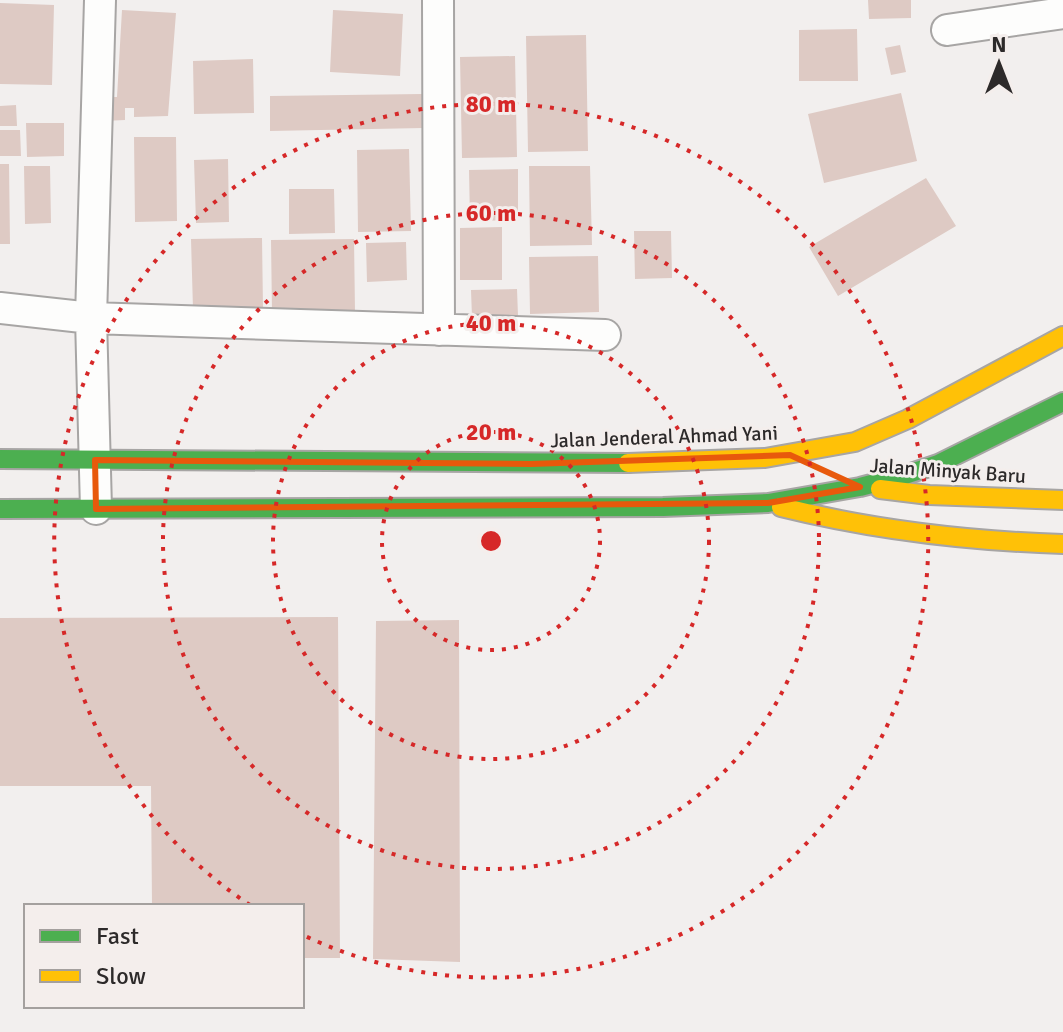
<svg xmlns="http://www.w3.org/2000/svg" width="1063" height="1032" font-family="Signika,sans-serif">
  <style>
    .building { fill: #decac4 }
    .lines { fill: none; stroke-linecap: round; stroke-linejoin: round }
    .street-casing { stroke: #a7a5a4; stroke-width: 34 }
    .fast-casing { stroke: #a7a5a4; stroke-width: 22 }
    .slow-casing { stroke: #a7a5a4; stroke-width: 22 }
    .street { stroke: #fdfdfc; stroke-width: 30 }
    .fast { stroke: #4caf50; stroke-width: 18 }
    .slow { stroke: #ffc107; stroke-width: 18 }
    .marked { fill: none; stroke: #e8590c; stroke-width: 6; stroke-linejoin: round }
    .ring { fill: none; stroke: #d62828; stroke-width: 4; stroke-dasharray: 4 8 }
    .labels { text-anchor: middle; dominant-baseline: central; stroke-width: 6; stroke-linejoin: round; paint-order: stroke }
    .street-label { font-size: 20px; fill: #2d2a2a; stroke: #f4eeec }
    .centre { fill: #d62828; stroke: #f4eeec; stroke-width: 4 }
    .ring-label { font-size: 24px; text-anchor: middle; font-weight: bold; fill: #d62828; stroke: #f4eeec; stroke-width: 6; stroke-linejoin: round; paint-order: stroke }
  </style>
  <rect width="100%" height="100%" fill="#f2efee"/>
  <path class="building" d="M 868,0 L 911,0 L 911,18 L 869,19 Z
    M 0,3 L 54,5 L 52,85 L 0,84 Z
    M 122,10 L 176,13 L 168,116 L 134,117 L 134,108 L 125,108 L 125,120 L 103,121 L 102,97 L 117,97 Z
    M 333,10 L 403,14 L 400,76 L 330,72 Z
    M 857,29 L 858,81 L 799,81 L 799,30 Z
    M 586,35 L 588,151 L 528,152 L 526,36 Z
    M 900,45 L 906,72 L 891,75 L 885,48 Z
    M 515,56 L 517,157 L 462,158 L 460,57 Z
    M 253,59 L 254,113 L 194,114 L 193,61 Z
    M 901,93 L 917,161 L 824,183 L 808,114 Z
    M 422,94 L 423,128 L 270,131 L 270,96 Z
    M 16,105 L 17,126 L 0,126 L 0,106 Z
    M 26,123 L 64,123 L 64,156 L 27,157 Z
    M 0,130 L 20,130 L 21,156 L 0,156 Z
    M 134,137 L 176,137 L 177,221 L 135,222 Z
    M 409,149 L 411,231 L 358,232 L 357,150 Z
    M 228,159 L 229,222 L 196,223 L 194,160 Z
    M 0,164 L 9,164 L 10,244 L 0,244 Z
    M 24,166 L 50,166 L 51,223 L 25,224 Z
    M 529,166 L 590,166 L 592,245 L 530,246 Z
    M 518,169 L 518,220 L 470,221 L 469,170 Z
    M 926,178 L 956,226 L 838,296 L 809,247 Z
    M 289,189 L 334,189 L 335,233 L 289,234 Z
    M 502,227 L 502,280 L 460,280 L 460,228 Z
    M 634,231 L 671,231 L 672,278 L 635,279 Z
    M 262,238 L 263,308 L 193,309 L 191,239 Z
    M 354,239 L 355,311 L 272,312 L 271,240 Z
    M 406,242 L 407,280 L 367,282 L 366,243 Z
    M 598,256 L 599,312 L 530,314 L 529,257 Z
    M 517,289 L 518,316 L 472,317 L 471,290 Z
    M 338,617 L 340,958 L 302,958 L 302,906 L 152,906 L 151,786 L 0,786 L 0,618 Z
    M 459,620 L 460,962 L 373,959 L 376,621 Z"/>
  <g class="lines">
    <defs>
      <path id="street" d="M 438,0 L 439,330
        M 947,30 L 1063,13
        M 0,308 L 91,318 L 605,335
        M 96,509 L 91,318 L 100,0"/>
      <path id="fast" d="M 0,459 L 628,463
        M 0,509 L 663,507 L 768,503 L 860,487 L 902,476 L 938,464 L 1063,402"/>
      <path id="slow" d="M 628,463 L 765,458 L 855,442 L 908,419 L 1063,336
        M 880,489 L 929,495 L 1063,500
        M 781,507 C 874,530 967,541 1063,544"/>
    </defs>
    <use href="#street" class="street-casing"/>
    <use href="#fast" class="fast-casing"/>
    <use href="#slow" class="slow-casing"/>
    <use href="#street" class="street"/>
    <use href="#fast" class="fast"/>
    <use href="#slow" class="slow"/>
  </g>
  <path class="marked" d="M 790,455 L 860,487 L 768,503 L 96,509 L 95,460 L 531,464 Z"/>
  <g class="ring">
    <circle cx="491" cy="541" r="109"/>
    <circle cx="491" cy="541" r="218"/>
    <circle cx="491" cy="541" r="328"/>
    <path d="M250 905A437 437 0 1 1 303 935"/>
  </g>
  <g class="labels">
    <g class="street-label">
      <text transform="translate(664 437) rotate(-2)">Jalan Jenderal Ahmad Yani</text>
      <text transform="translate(948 471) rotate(4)">Jalan Minyak Baru</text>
    </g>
  </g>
  <circle cx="491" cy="541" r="12" class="centre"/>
  <g class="ring-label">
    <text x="491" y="112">80 m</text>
    <text x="491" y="221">60 m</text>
    <text x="491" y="331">40 m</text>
    <text x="491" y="440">20 m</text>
  </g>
  <rect x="24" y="904" width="280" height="104" fill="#f4eeec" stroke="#a4a09e" stroke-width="2"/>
  <rect x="40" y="930" width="40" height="12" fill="#4caf50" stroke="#a4a09e" stroke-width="2"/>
  <text x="96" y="944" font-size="24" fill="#2d2a2a">Fast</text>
  <rect x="40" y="970" width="40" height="12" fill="#ffc107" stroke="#a4a09e" stroke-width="2"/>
  <text x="96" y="984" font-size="24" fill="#2d2a2a">Slow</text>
  <g transform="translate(999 64)" stroke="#f4eeec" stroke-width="6" paint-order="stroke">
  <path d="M0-6L14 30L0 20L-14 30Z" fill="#2d2a2a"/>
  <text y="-12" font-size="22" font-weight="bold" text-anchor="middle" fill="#2d2a2a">N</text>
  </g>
</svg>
